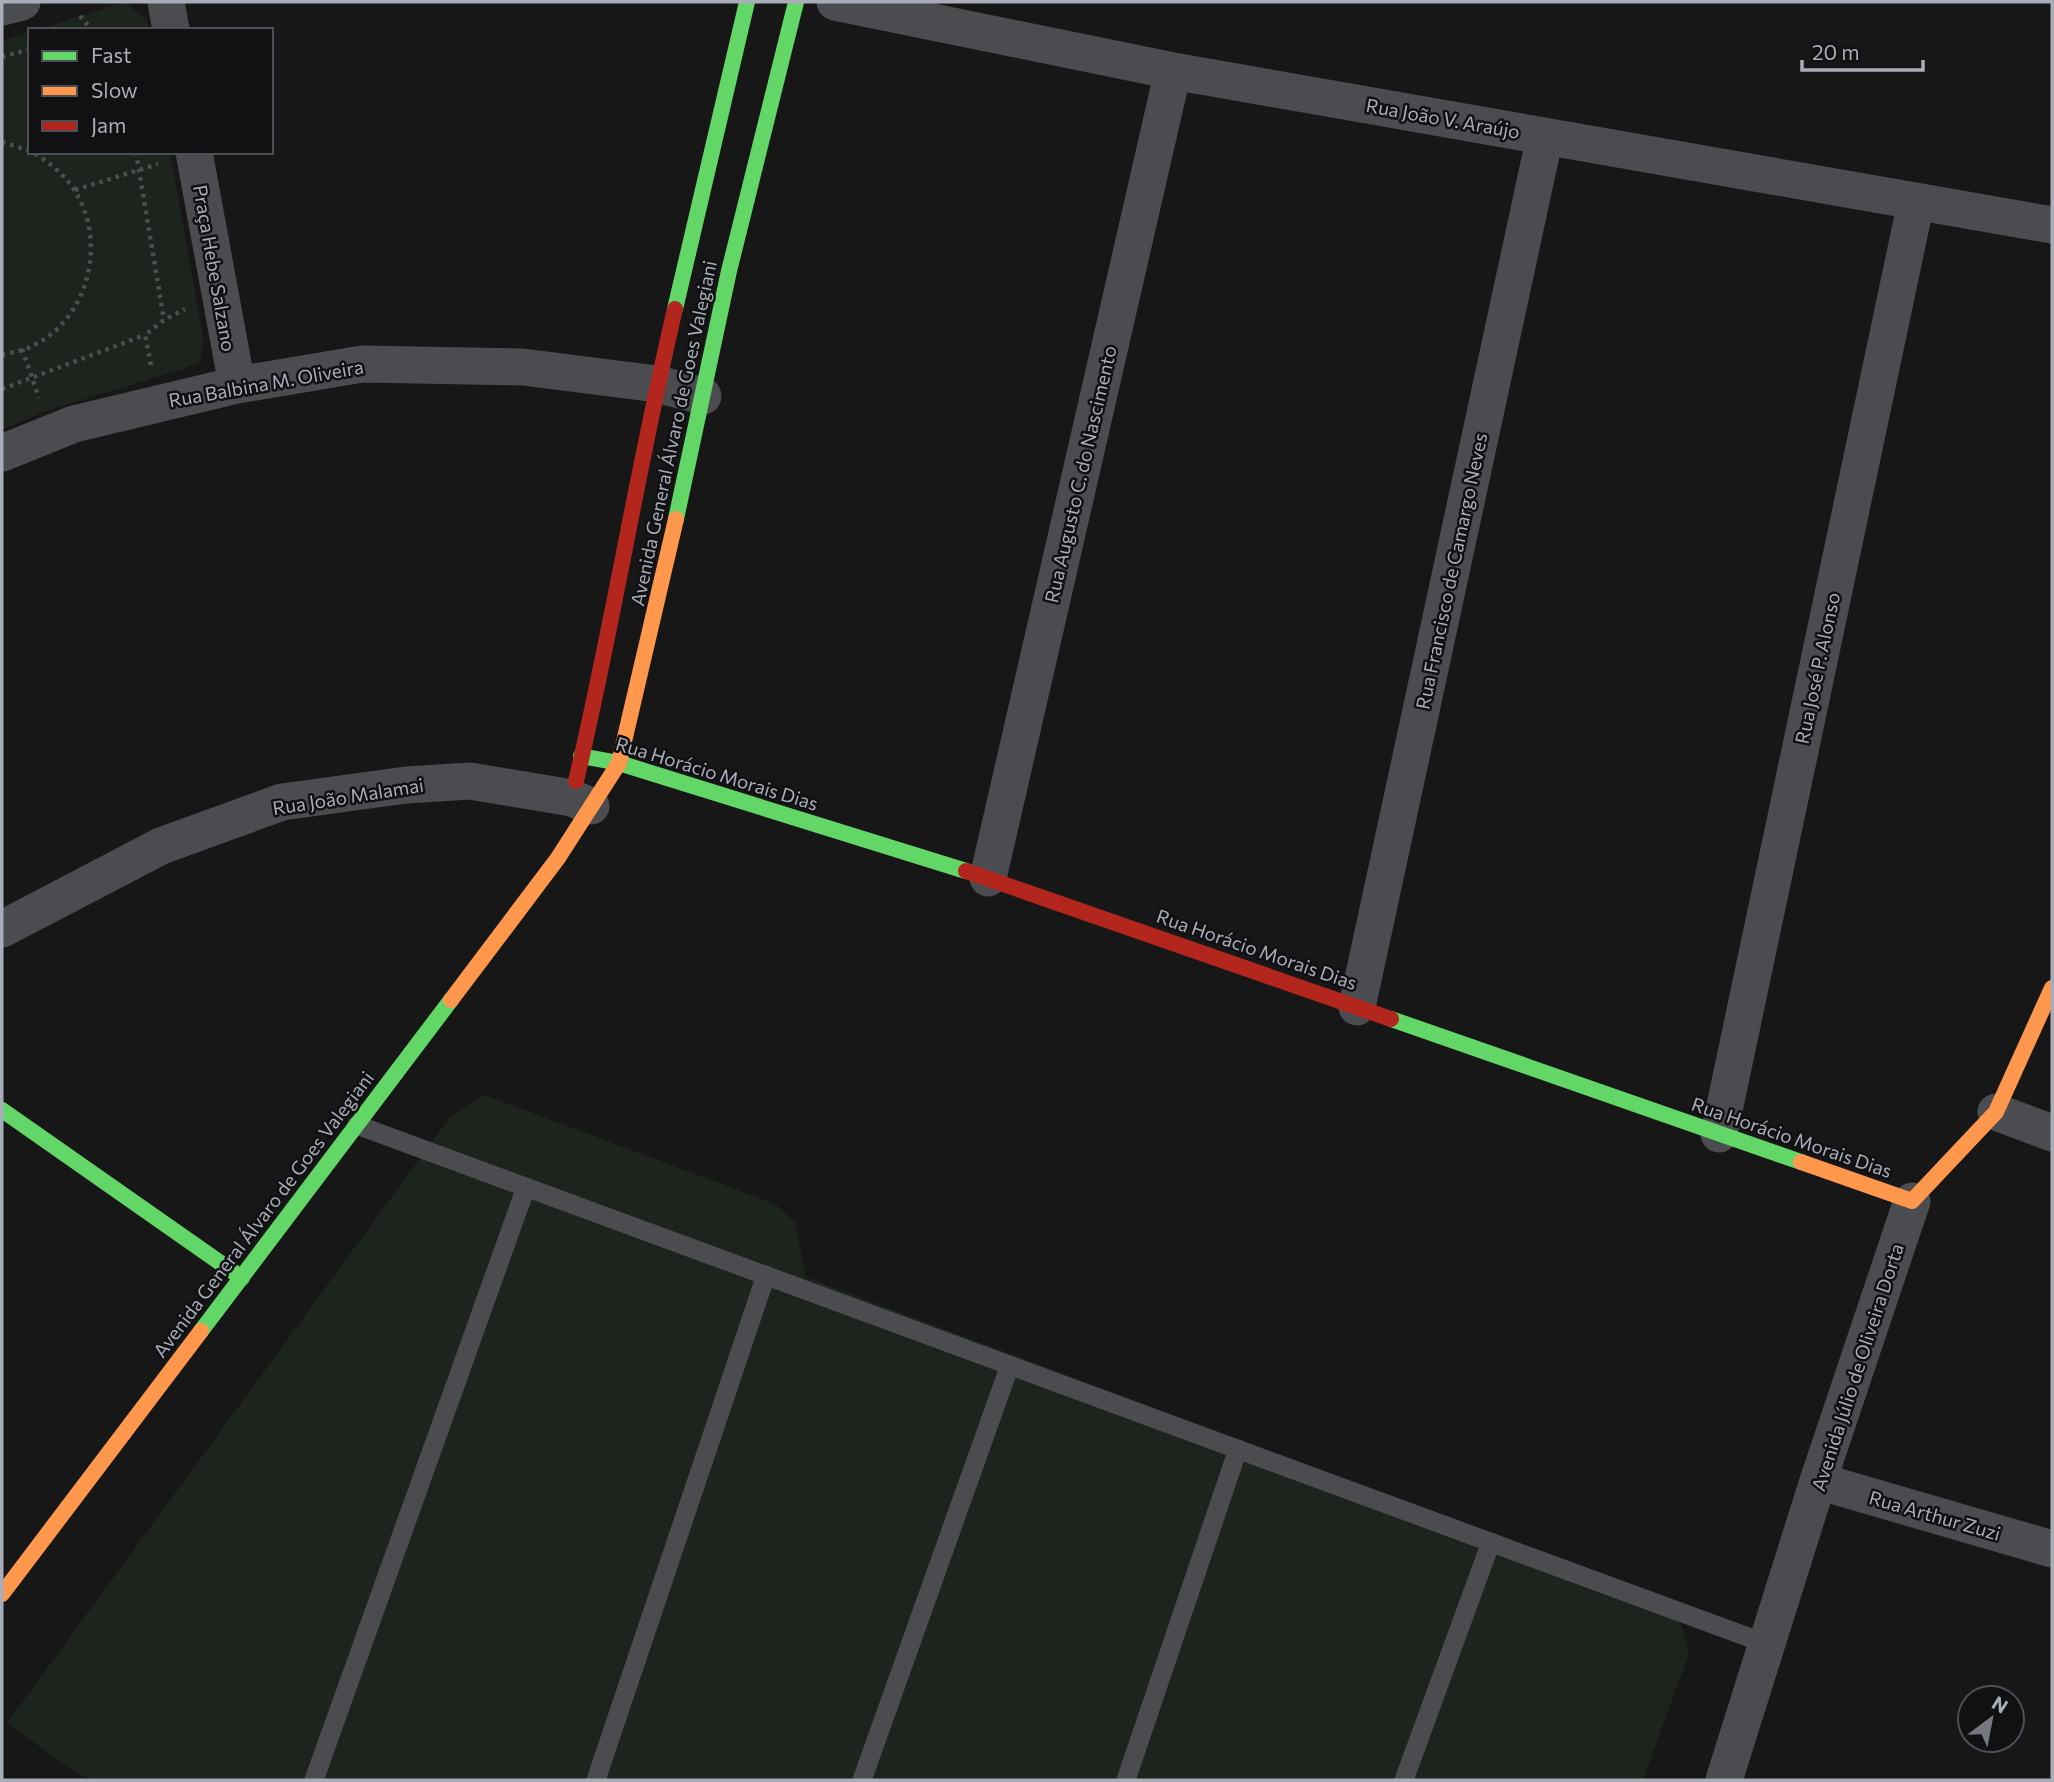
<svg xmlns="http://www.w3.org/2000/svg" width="2054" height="1782" font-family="Commissioner,sans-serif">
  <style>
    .green { fill: #1d241e }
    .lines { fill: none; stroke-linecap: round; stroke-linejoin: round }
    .path { stroke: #4d4e52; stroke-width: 4.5; stroke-dasharray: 3.5 5; stroke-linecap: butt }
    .lane { stroke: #4b4c50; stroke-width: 19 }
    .street { stroke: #4b4c50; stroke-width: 37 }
    .fast { stroke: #63d668; stroke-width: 16 }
    .slow { stroke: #ff974d; stroke-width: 16 }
    .jam { stroke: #b3261e; stroke-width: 16 }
    .labels { text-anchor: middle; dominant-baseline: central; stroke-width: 5; stroke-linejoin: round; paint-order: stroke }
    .street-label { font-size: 19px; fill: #a8adb8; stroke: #111113 }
  </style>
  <rect width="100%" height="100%" fill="#171717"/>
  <path class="green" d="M 124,2 L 147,19 L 149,30 L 37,30 Z
    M 30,32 L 30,152 L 170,152 L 204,342 L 200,361 L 183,369 L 43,412 L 2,430 L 2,41 Z
    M 485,1095 L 775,1204 L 795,1222 L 806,1277 L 1675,1604 L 1689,1653 L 1643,1780 L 94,1780 L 78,1774 L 7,1723 L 451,1116 Z"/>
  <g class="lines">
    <path class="path" d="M 80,16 L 92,30
      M 2,57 L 30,49
      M 2,142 L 30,151
      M 136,152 L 164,320
      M 75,190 L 158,164
      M 22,349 L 39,398
      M 2,355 C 10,353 20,351 28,348 C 89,322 109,241 73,188 C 63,173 48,162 33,152
      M 151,365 L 145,335 L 164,320 L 185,309
      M 2,389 L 145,335"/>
    <path class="lane" d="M 357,1125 L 1767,1644
      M 314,1780 L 526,1187
      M 596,1780 L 766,1275
      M 862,1780 L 1010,1365
      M 1126,1780 L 1238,1449
      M 1404,1780 L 1491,1542"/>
    <path class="street" d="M 166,2 L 171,30
      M 835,2 L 1173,71 L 2052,225
      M 2,7 L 22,2
      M 194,152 L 237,385
      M 2,453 L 74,424 L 237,385 L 362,364 L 523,367 L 657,384 L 703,396
      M 988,878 L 1173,71
      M 2,929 L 161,846 L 282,802 L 406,785 L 470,781 L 572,798 L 591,806
      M 1357,1007 L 1545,136
      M 1996,1112 L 2052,1133
      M 1719,1134 L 1916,202
      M 1818,1481 L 2052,1549
      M 1724,1780 L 1818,1481 L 1912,1201"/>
    <path class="fast" d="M 675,309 L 747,2
      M 676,519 L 729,271 L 796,2
      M 581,756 L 619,763 L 966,871
      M 1391,1019 L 1801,1162
      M 2,1110 L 242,1278
      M 201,1331 L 451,1000"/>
    <path class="slow" d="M 451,1000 L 558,858 L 619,763 L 676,519
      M 1801,1162 L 1912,1201 L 1996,1112 L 2052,988
      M 2,1594 L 201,1331"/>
    <path class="jam" d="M 576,781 C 613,625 638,465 675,309
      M 966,871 L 1391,1019"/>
  </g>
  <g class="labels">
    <g class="street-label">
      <text transform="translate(1443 118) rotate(10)">Rua João V. Araújo</text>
      <text transform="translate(215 268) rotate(80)">Praça Hebe Salzano</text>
      <text transform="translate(266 383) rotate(-10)">Rua Balbina M. Oliveira</text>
      <text transform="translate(673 433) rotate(-78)">Avenida General Álvaro de Goes Valegiani</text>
      <text transform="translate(1080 474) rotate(-77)">Rua Augusto C. do Nascimento</text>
      <text transform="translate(1451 571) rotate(-78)">Rua Francisco de Camargo Neves</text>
      <text transform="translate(1817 668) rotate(-78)">Rua José P. Alonso</text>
      <text transform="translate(717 773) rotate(17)">Rua Horácio Morais Dias</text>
      <text transform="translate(348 796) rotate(-9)">Rua João Malamai</text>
      <text transform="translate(1257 949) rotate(19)">Rua Horácio Morais Dias</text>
      <text transform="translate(1792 1137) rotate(19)">Rua Horácio Morais Dias</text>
      <text transform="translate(263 1214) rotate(-53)">Avenida General Álvaro de Goes Valegiani</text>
      <text transform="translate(1857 1367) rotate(-72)">Avenida Júlio de Oliveira Dorta</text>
      <text transform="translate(1935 1515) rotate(16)">Rua Arthur Zuzi</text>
    </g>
  </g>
  <rect width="2054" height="1782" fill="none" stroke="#a8adb8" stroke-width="7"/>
  <rect x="28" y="28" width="245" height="126" fill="#111113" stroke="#4d4f55" stroke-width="2"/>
  <rect x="42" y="51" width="35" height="10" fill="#63d668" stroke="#4d4f55" stroke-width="2"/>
  <text x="91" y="63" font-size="21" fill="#a8adb8">Fast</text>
  <rect x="42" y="86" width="35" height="10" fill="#ff974d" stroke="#4d4f55" stroke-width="2"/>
  <text x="91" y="98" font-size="21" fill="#a8adb8">Slow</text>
  <rect x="42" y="121" width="35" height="10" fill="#b3261e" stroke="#4d4f55" stroke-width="2"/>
  <text x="91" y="133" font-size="21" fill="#a8adb8">Jam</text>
  <g transform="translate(1991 1719) rotate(32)"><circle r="33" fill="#111113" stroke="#4d4f55" stroke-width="2"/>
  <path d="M0-5L12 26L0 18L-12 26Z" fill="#757880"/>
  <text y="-10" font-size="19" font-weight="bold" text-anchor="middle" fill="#a8adb8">N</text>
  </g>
  <path d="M1802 60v10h121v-10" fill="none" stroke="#a8adb8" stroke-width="3.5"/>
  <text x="1812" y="60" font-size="21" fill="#a8adb8" stroke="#111113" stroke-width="5" paint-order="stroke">20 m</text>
</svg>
